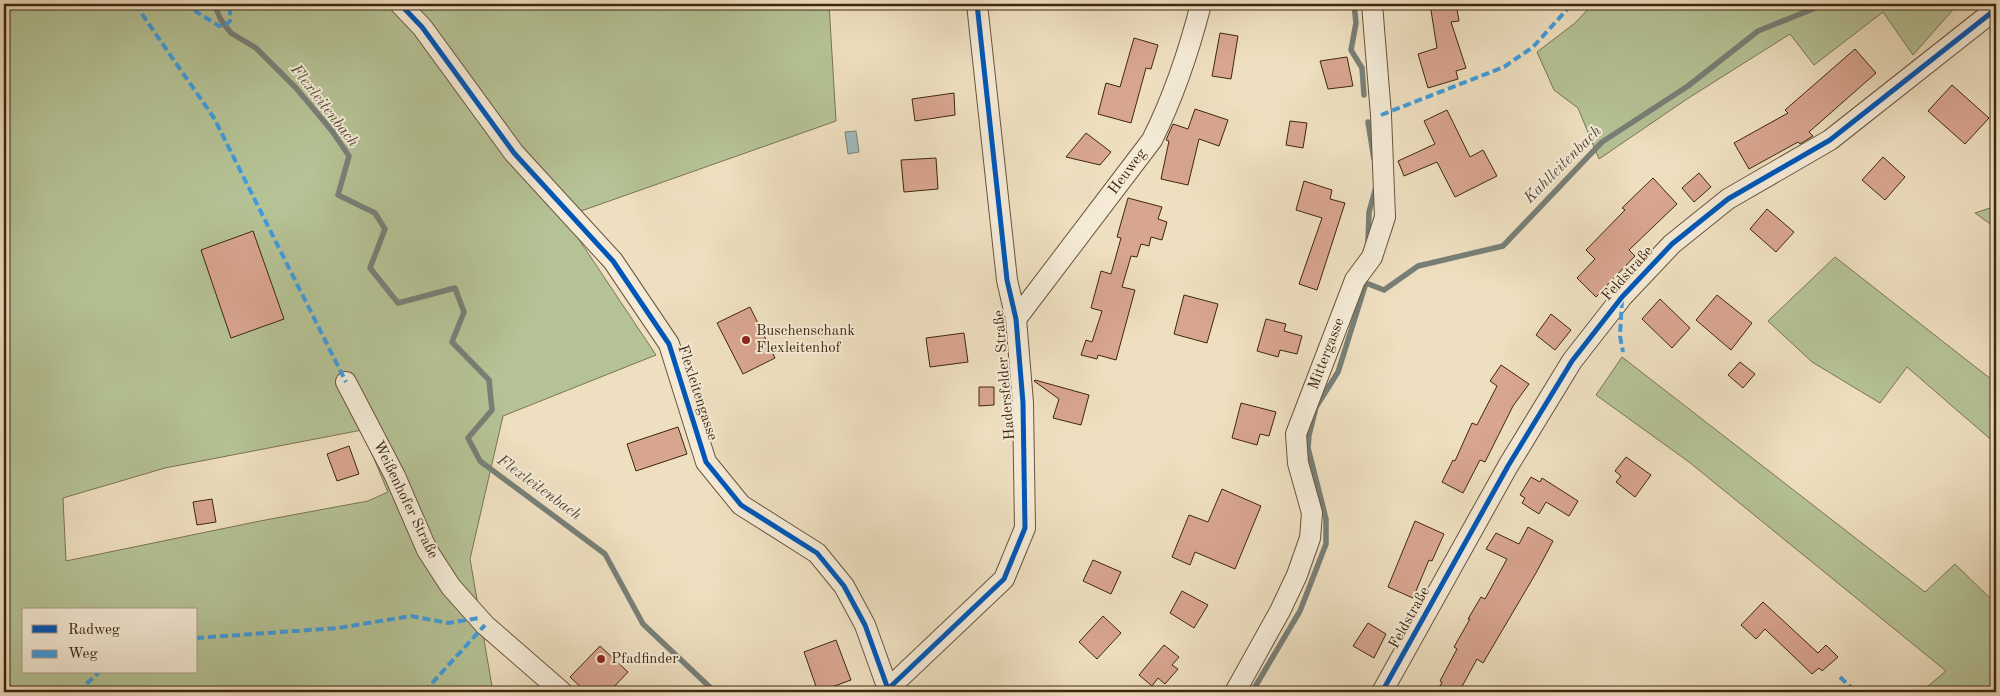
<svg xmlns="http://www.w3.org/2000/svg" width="2000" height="696" font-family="'Old Standard TT',serif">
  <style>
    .green { fill: #b5c295; stroke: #7a7452; fill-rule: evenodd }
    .water { fill: #9fbabd; stroke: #787f77 }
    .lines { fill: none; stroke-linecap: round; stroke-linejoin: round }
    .stream { stroke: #787f77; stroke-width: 5.5 }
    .building { fill: #d8a58f; stroke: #3e270f }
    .minor-casing { stroke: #6a553b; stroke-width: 22 }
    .minor { stroke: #f4ead6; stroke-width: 20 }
    .quiet { stroke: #3f9cde; stroke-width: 4; stroke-dasharray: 8 4; stroke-linecap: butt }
    .cycleway-casing { stroke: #f4ead6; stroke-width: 8 }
    .cycleway { stroke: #0057b8; stroke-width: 5 }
    .poi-dot { fill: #8f2418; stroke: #f4ead6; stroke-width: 2 }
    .labels { text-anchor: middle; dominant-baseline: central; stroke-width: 4; stroke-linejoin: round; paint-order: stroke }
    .street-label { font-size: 15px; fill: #3e270f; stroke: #f4ead6 }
    .poi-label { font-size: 15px; fill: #3e270f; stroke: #f4ead6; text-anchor: start }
    .water-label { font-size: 16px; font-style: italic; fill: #564c3a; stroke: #f4ead6 }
  </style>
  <rect width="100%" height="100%" fill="#eedfc0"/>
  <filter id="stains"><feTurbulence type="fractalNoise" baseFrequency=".004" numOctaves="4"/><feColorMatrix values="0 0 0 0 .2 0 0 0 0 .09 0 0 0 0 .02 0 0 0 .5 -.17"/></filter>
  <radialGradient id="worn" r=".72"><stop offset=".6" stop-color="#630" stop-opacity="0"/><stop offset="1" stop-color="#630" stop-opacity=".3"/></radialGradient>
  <path class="green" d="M 4,4 L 829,4 L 836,121 L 564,217 L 656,355 L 503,416 L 470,559 L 493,692 L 4,692 ZM 362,430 L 388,492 L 368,501 L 260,521 L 66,561 L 63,498 L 165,468 ZM 24,610 L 196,610 L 196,672 L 24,672 Z
    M 1593,4 L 1958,4 L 1913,55 L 1883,12 L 1814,65 L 1790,34 L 1687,99 L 1599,159 L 1578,108 L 1554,90 L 1537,52 L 1575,23 Z
    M 1996,206 L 1996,228 L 1975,213 Z
    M 1835,257 L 1996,383 L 1996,444 L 1907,367 L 1880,403 L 1812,362 L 1768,321 Z
    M 1622,357 L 1925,592 L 1955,564 L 1996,604 L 1996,692 L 1921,692 L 1946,671 L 1689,462 L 1596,395 Z"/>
  <path class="water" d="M 856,131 L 859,152 L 848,154 L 845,132 Z"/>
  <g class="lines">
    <path class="stream" d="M 214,4 L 221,20 L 231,33 L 256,48 L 296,88 L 332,131 L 349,156 L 338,195 L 375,213 L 385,229 L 370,268 L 398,303 L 455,288 L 464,312 L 452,342 L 489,380 L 492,410 L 468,438 L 480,461 L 605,554 L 643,624 L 715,692
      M 1354,4 L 1356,23 L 1351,50 L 1362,68 L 1364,95
      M 1368,122 L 1374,159
      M 1368,242 L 1369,212 L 1376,187
      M 1252,692 L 1300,611 L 1326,544 L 1326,519 L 1308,448 L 1309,435 L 1316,407 L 1338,372 L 1366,283 L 1384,290 L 1418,266 L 1503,246 L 1602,142 L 1688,86 L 1758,31 L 1825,4"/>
  </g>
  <path class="building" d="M 1430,4 L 1456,4 L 1459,21 L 1451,22 L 1466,68 L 1456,71 L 1458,79 L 1428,88 L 1418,54 L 1437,48 Z
    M 1220,33 L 1238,36 L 1231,79 L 1212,76 Z
    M 1134,38 L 1158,45 L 1151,69 L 1146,68 L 1131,123 L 1098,114 L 1106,83 L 1120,87 Z
    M 1855,49 L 1876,73 L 1809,132 L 1813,136 L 1800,144 L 1798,142 L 1749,169 L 1734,143 L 1788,113 L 1785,110 Z
    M 1347,57 L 1353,86 L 1328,89 L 1320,61 Z
    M 1952,85 L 1989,118 L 1965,144 L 1928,111 Z
    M 954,93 L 955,115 L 915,121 L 912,99 Z
    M 1195,109 L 1228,120 L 1219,146 L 1199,139 L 1188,185 L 1161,179 L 1169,141 L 1166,140 L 1173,124 L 1188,129 Z
    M 1447,110 L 1470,157 L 1483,150 L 1497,176 L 1455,197 L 1437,162 L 1404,176 L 1398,161 L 1435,144 L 1424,121 Z
    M 1290,121 L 1307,123 L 1303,148 L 1286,145 Z
    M 1086,133 L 1111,152 L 1100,165 L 1066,157 Z
    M 1883,157 L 1905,177 L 1885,200 L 1862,180 Z
    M 936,158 L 938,189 L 904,192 L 901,160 Z
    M 1699,173 L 1711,187 L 1694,202 L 1682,188 Z
    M 1653,178 L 1677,204 L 1629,250 L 1635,256 L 1596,297 L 1577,278 L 1595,259 L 1586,250 L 1625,210 L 1622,208 Z
    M 1304,181 L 1332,190 L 1330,199 L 1345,203 L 1317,290 L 1299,284 L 1322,218 L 1296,210 Z
    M 1128,198 L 1162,207 L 1158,219 L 1167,222 L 1162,240 L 1151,237 L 1149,246 L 1141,244 L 1137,257 L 1131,256 L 1122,287 L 1135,290 L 1116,360 L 1098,355 L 1097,359 L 1081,355 L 1086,340 L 1092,342 L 1102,311 L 1091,308 L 1101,271 L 1111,274 L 1121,238 L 1117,237 Z
    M 1767,209 L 1794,232 L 1776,252 L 1750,229 Z
    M 253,231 L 284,319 L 231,338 L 201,250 Z
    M 1184,295 L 1218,304 L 1207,343 L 1174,334 Z
    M 1717,295 L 1752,323 L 1731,350 L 1696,320 Z
    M 1660,299 L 1690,328 L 1672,348 L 1642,319 Z
    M 750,307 L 775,358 L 743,374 L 717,323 Z
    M 1551,314 L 1571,330 L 1555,350 L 1536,335 Z
    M 1266,319 L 1286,324 L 1284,331 L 1302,336 L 1297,354 L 1280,350 L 1278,357 L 1257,351 Z
    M 964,333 L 968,362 L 930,367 L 926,338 Z
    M 1740,362 L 1755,374 L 1743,388 L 1728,375 Z
    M 1501,365 L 1529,384 L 1513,406 L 1485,462 L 1480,460 L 1463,493 L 1442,482 L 1453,460 L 1455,461 L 1472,423 L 1477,425 L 1497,386 L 1490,381 Z
    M 1035,380 L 1089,395 L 1081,425 L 1053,418 L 1059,399 L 1034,381 Z
    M 979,387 L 994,387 L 994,405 L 979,406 Z
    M 1241,403 L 1276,412 L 1269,436 L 1260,434 L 1257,445 L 1232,438 Z
    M 678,427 L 687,454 L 636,471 L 627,444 Z
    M 349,446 L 359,474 L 337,481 L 327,454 Z
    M 1626,457 L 1651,475 L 1635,497 L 1616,482 L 1621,476 L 1615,471 Z
    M 1531,477 L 1540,482 L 1542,478 L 1578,501 L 1569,516 L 1546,502 L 1539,514 L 1522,503 L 1525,498 L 1520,495 Z
    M 1222,489 L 1261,506 L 1235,569 L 1195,552 L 1190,565 L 1172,557 L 1189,515 L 1208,522 Z
    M 212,499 L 216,522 L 197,525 L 193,502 Z
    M 1415,521 L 1444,534 L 1432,561 L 1429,560 L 1413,598 L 1388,587 Z
    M 1528,527 L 1553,541 L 1536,573 L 1483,663 L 1477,659 L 1459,692 L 1437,692 L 1442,682 L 1440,681 L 1457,649 L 1454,647 L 1470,619 L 1468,619 L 1481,597 L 1485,599 L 1507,559 L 1486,549 L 1496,533 L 1519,544 Z
    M 1093,560 L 1121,572 L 1111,594 L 1083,581 Z
    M 1182,591 L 1208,605 L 1194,628 L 1170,613 Z
    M 1763,602 L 1818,653 L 1826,645 L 1838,657 L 1822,671 L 1819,668 L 1812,674 L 1765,629 L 1756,639 L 1741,625 Z
    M 1103,616 L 1121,633 L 1097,659 L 1079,642 Z
    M 1368,623 L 1386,634 L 1374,658 L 1353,646 Z
    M 836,640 L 851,680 L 818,692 L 804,652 Z
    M 1164,645 L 1179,657 L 1172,665 L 1178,669 L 1165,684 L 1158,678 L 1152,686 L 1139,675 Z
    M 600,646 L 628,672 L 609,692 L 586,692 L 570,677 Z"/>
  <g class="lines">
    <defs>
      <path id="minor" d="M 400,4 L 422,27 L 514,153 L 613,261 L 669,344 L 706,462 L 741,505 L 817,553 L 844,586 L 865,625 L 888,689
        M 1016,319 L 1152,140 C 1174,96 1189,51 1201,4
        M 346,382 L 395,476 L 427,550 L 451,587 L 485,625 L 562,692
        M 889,692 L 888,689 L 1004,579 L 1025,528 L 1023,403 L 1016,319 L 1007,280 L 977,4
        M 1235,692 L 1280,611 L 1297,575 L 1310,538 L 1312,513 L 1298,463 L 1296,434 L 1355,280 L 1372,257 L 1385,217 L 1381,115 L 1372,4
        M 1382,692 L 1508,466 L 1572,361 L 1622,297 L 1672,244 L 1728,199 L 1830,140 L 1996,9"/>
    </defs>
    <use href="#minor" class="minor-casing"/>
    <use href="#minor" class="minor"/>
    <path class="quiet" d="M 135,4 L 214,118 L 346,382
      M 184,4 L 219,26 L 224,26 L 230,21 L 230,4
      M 1381,115 L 1504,67 L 1533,47 L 1572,4
      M 1622,300 L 1620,336 L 1623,352
      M 196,638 L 338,628 L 411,616 L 448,623 L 479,618
      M 1840,677 L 1856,692
      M 78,692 L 99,672
      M 424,692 L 485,625"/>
    <defs>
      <path id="cycleway" d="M 400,4 L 422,27 L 514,153 L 613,261 L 669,344 L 706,462 L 741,505 L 817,553 L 844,586 L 865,625 L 888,689
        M 889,692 L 888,689 L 1004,579 L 1025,528 L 1023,403 L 1016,319 L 1007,280 L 977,4
        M 1382,692 L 1508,466 L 1572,361 L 1622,297 L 1672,244 L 1728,199 L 1830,140 L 1996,9"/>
    </defs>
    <use href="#cycleway" class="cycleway-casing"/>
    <use href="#cycleway" class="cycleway"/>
  </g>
  <g class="poi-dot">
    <circle cx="746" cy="340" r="5"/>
    <circle cx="601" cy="659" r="5"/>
  </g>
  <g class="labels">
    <g class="street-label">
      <text transform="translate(1128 172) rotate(-53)">Heuweg</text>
      <text transform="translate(1628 274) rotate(-48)">Feldstraße</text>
      <text transform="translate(1327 354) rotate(-69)">Mittergasse</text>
      <text transform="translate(1005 375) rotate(-95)">Hadersfelder Straße</text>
      <text transform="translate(697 393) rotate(72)">Flexleitengasse</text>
      <text transform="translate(405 500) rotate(64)">Weißenhofer Straße</text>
      <text transform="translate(1410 618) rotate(-61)">Feldstraße</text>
    </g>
    <g class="poi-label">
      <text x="756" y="331">Buschenschank<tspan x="756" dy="17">Flexleitenhof</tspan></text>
      <text x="611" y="659">Pfadfinder</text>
    </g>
    <g class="water-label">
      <text transform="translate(324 106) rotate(52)">Flexleitenbach</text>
      <text transform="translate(1563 165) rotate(-45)">Kahlleitenbach</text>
      <text transform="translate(539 488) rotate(36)">Flexleitenbach</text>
    </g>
  </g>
  <rect width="2000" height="696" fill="none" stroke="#eedfc0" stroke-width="20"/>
  <rect x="5" y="5" width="1990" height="686" fill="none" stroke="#3e270f" stroke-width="2.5"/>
  <rect x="10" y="10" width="1980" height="676" fill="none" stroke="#3e270f"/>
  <rect x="22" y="608" width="175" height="65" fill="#f4ead6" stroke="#ab9c86"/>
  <rect x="32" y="625" width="25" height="8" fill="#0057b8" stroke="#ab9c86"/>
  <text x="68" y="634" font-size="15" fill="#3e270f">Radweg</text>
  <rect x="32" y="650" width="25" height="8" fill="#3f9cde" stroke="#ab9c86"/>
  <text x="68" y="658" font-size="15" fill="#3e270f">Weg</text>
  <rect width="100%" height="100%" filter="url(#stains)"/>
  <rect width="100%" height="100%" fill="url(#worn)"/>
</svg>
